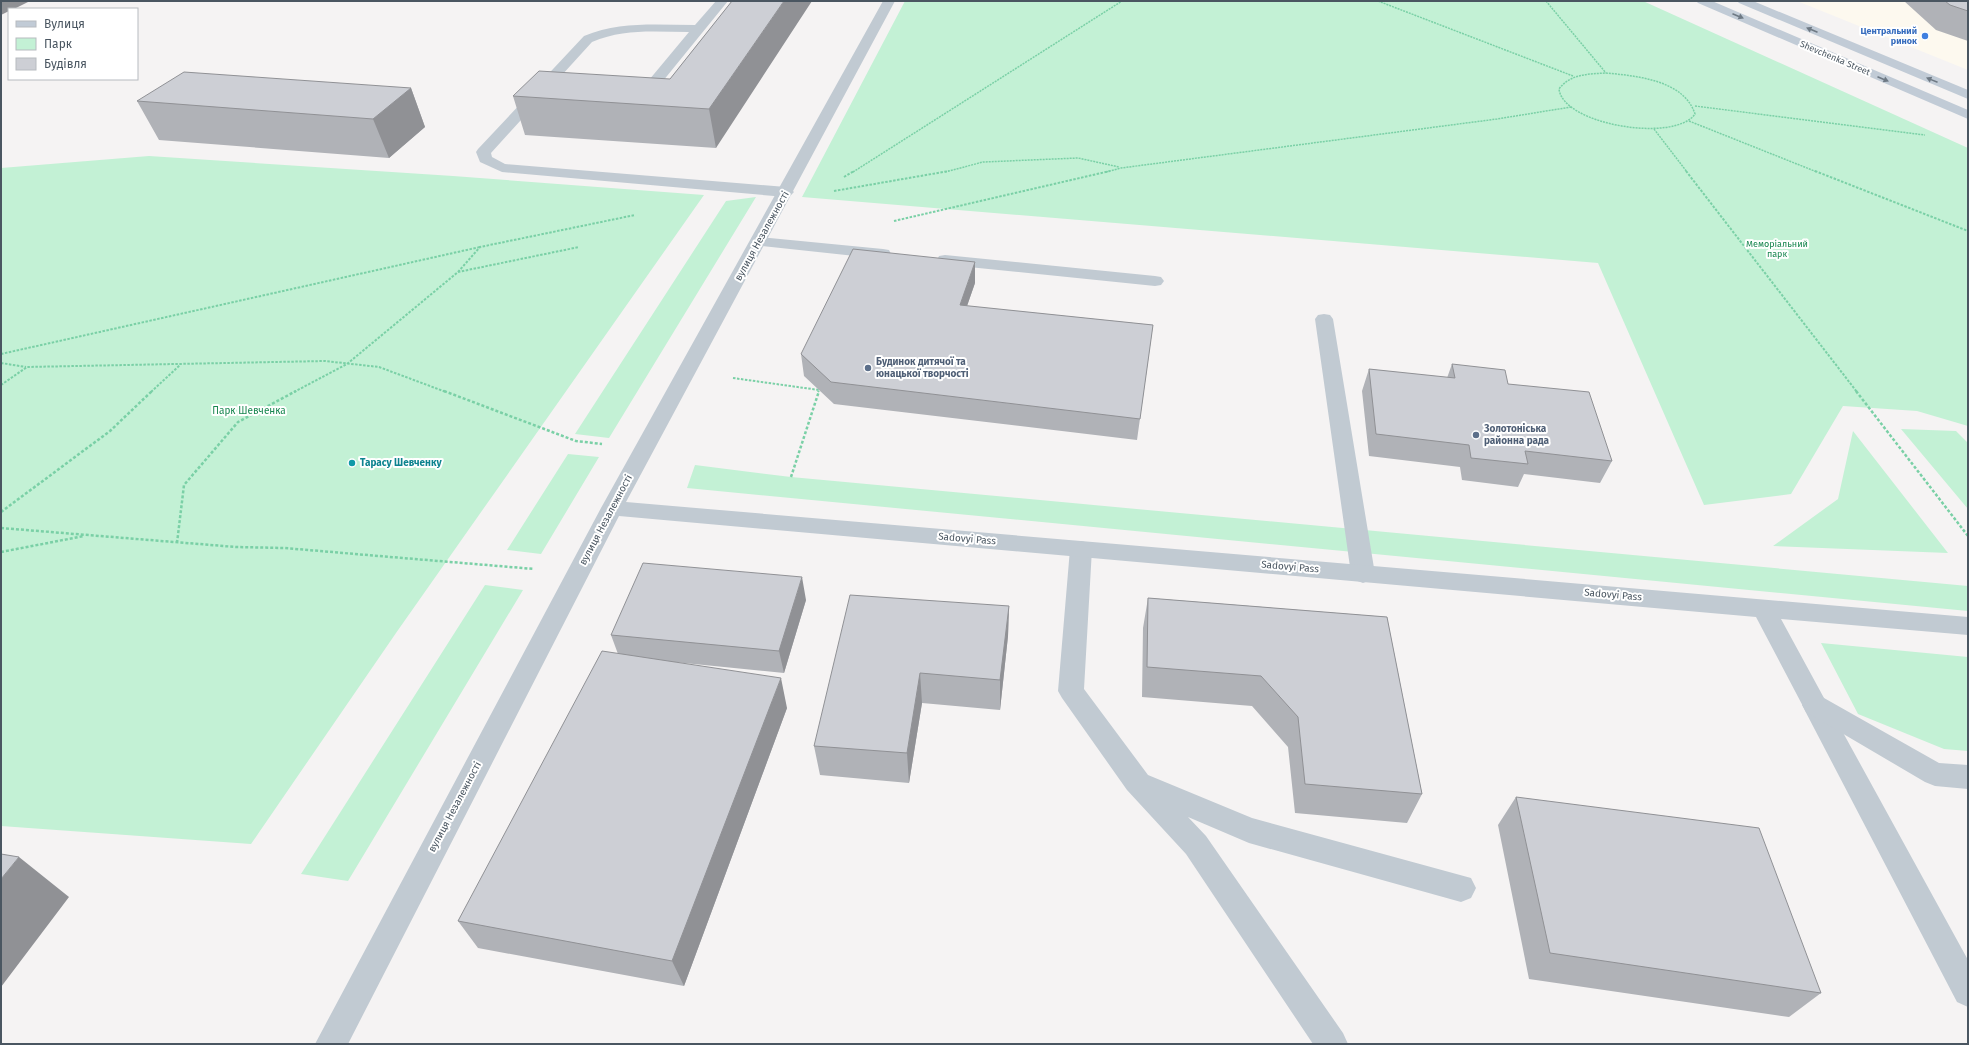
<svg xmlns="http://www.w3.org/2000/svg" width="1969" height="1045" font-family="'Fira Sans',sans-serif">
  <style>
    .commercial { fill: #fdf9ef }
    .green { fill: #c3f1d5 }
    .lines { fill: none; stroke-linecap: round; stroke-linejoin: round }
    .path-far2 { stroke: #7ad0a6; stroke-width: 1.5; stroke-dasharray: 2 1; stroke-linecap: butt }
    .path-far1 { stroke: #7ad0a6; stroke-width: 2; stroke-dasharray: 2.5 1.5; stroke-linecap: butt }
    .path { stroke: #7ad0a6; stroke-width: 2.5; stroke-dasharray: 3 2; stroke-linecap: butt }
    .lane { fill: #c1cad2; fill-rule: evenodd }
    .street { fill: #c1cad2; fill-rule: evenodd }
    .secondary { fill: #c1cbd6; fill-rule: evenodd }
    .wall { fill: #b0b2b7 }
    .shaded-wall { fill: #909195 }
    .building { fill: #cdcfd5; stroke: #909195 }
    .oneway { fill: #6e7984 }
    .shop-dot { fill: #3f7fe0; stroke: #fff; stroke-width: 1.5 }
    .service-dot { fill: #5c6f8a; stroke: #fff; stroke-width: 1.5 }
    .culture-dot { fill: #0f9aa8; stroke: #fff; stroke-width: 1.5 }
    .labels { text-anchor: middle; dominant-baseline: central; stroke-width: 4; stroke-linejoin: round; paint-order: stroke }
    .far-shop-label { font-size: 9px; font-weight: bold; fill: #366cbe; stroke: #fff; text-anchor: end }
    .far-street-label { font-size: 9px; fill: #4a5661; stroke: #fff }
    .far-park-label { font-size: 9px; fill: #17864f; stroke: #fff }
    .street-label { font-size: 10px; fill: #4a5661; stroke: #fff }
    .service-label { font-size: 10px; font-weight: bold; fill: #4e5e75; stroke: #fff; text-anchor: start }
    .park-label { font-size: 10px; fill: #17864f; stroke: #fff }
    .culture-label { font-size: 10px; font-weight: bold; fill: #0d838f; stroke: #fff; text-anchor: start }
  </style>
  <rect width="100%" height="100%" fill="#f5f3f3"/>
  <path class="commercial" d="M 1797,1 L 1968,1 L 1968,70 Z"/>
  <path class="green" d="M 905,1 L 1643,1 L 1968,148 L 1968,426 L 1917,411 L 1843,406 L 1791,494 L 1704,505 L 1598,263 L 802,197 Z
    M 149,156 L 453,176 L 704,195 L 396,633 L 251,844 L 1,826 L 1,168 Z
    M 756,197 L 609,438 L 575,434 L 726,201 Z
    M 1901,429 L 1956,431 L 1968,443 L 1968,509 Z
    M 1853,431 L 1948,553 L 1773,546 L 1838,499 Z
    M 568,454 L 599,457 L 541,554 L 507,550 Z
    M 695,465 L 791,477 L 1968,586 L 1968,611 L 687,488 Z
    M 485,585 L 523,590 L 348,881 L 301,874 Z
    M 1821,643 L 1968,657 L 1968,751 L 1944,749 L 1858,714 Z"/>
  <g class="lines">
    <path class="path-far2" d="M 1378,1 L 1573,76
      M 1546,1 L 1606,73
      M 1606,73 C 1637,76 1684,80 1695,114 C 1675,143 1563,125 1559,89 C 1570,74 1588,74 1606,73 Z
      M 1695,106 L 1925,135
      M 1689,121 L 1817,172
      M 1654,129 L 1687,172
      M 853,172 L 1122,1
      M 945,172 L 983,162 L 1078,158 L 1119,167
      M 1106,172 L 1121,168 L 1497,119 L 1571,107"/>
    <path class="path-far1" d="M 1686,171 L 1857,392
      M 1815,171 L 1968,231
      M 844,177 L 854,171
      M 834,191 L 949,171
      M 894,221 L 1110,171
      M 458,272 L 480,247 L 635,215
      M 1,354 L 480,247
      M 1,363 L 26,367
      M 733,378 L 819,390 L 818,392
      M 1,385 L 27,367 L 325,361 L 379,367 L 446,392
      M 151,392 L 180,365
      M 294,392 L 347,364 L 458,272 L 579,247"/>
    <path class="path" d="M 444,391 L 576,441 L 602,444
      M 1856,391 L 1968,536
      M 791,477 L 819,391
      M 1,512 L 110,431 L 152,391
      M 1,528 L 236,547 L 284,548 L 534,569
      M 177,543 L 184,485 L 238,422 L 296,391
      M 1,552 L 84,536"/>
    <path class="lane" d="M 716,1 L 728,1 L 654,92 L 633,98 L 628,97 L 626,94 L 628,91 L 644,86 L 689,32 C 656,32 624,28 592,42 L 491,153 L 492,157 L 505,164 L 786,187 L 791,189 L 794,192 L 791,195 L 786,197 L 502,172 L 480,162 L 476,152 L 478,149 L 584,36 C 620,21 657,25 695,25 Z
      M 759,237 L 883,249 L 889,250 L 891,254 L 889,258 L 883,259 L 753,245 L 751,242 L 753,239 Z
      M 945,255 L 1155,276 L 1161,277 L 1164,281 L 1161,285 L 1155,286 L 939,264 L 937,260 L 939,256 Z
      M 1324,314 L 1330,315 L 1333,319 L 1375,574 L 1371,580 L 1363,583 L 1355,580 L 1351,574 L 1315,319 L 1318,315 Z
      M 1081,541 L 1089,543 L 1092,549 L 1084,689 L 1148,775 L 1252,818 L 1471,878 L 1476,888 L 1471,898 L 1461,902 L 1249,843 L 1188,817 L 1206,836 L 1343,1033 L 1348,1044 L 1313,1044 L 1186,854 L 1127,790 L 1062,698 L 1058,691 L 1070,549 L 1073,543 Z
      M 1815,694 L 1824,698 L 1968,960 L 1968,1007 L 1957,1002 L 1802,705 L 1806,698 Z"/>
    <path class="street" d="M 883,1 L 895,1 L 626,502 L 1968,617 L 1968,635 L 1781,619 L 1824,698 L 1939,763 L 1968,765 L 1968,789 L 1935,786 L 1925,782 L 1806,712 L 1756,617 L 619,516 L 348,1044 L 315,1044 L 601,508 Z"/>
    <path class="secondary" d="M 1696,1 L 1712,1 L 1968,110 L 1968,119 L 1698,3 Z
      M 1737,1 L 1753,1 L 1968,90 L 1968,99 L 1739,3 Z"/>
  </g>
  <path class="wall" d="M 732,1 L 716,148 L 525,135 L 513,96 L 670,79 Z
    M 1904,1 L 1968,1 L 1968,41 L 1936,30 Z
    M 411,88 L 425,127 L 389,158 L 159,140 L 137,101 Z
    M 975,283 L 967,306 L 1153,325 L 1137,440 L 834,404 L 804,376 L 801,354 Z
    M 1452,364 L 1508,384 L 1612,461 L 1600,483 L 1524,474 L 1518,487 L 1462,480 L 1460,467 L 1369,456 L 1362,391 L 1369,369 L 1447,378 Z
    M 1148,598 L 1387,617 L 1422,794 L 1407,823 L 1295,813 L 1288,747 L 1252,706 L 1142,697 L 1143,628 Z
    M 806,600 L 784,673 L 674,662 L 787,708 L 684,986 L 478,948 L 458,921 L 618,654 L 611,635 Z
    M 1009,606 L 1008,636 L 1000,710 L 922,703 L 909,783 L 820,775 L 814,746 Z
    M 1516,797 L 1821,993 L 1789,1017 L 1529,979 L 1498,825 Z"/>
  <path class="shaded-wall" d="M 1,1 L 30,1 L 14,9 L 9,9 L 9,11 L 1,15 Z
    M 784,1 L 812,1 L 716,148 L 709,109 Z
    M 411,88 L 425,127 L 389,158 L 373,119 Z
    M 975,262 L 975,283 L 960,326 L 960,305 Z
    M 802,577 L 806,600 L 784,673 L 779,651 Z
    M 1009,606 L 1008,636 L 1000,710 L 1000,680 Z
    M 920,673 L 922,703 L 909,783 L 907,753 Z
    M 781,678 L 787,708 L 684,986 L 672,961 Z
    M 19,857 L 69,897 L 1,987 L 1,879 Z"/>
  <path class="building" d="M 732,1 L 784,1 L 709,109 L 513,96 L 539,71 L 670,79 Z
    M 1945,1 L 1968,1 L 1968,11 L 1950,5 Z
    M 184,72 L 411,88 L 373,119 L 137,101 Z
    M 853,249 L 975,262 L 960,305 L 1153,325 L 1140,419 L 831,382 L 801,354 Z
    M 1452,364 L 1505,370 L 1508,384 L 1589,392 L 1612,461 L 1525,451 L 1528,464 L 1471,458 L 1469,445 L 1376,434 L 1369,369 L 1455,378 Z
    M 643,563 L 802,577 L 779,651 L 611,635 Z
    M 850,595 L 1009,606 L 1000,680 L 920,673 L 907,753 L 814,746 Z
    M 1148,598 L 1387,617 L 1422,794 L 1305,784 L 1298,717 L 1261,676 L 1147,667 Z
    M 602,651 L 781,678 L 672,961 L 458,921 Z
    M 1516,797 L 1759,828 L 1821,993 L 1550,953 Z
    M 1,854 L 19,857 L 1,879 Z"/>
  <defs><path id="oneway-solid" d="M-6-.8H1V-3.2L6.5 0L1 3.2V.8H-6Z"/></defs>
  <g class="oneway">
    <use href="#oneway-solid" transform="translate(1738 16) rotate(23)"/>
    <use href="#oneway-solid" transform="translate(1812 30) rotate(-157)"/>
    <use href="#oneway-solid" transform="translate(1883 79) rotate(23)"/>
    <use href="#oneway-solid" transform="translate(1932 80) rotate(-158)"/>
  </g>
  <circle class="shop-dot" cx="1925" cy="36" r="4"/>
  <g class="service-dot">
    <circle cx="868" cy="368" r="4"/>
    <circle cx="1476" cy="435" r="4"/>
  </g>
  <circle class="culture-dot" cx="352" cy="463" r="4"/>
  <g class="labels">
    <g class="far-shop-label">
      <text x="1917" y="31">Центральний<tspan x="1917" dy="10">ринок</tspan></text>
    </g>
    <g class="far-street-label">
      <text transform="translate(1835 58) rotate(23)">Shevchenka Street</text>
    </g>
    <g class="far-park-label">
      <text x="1777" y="244">Меморіальний<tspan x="1777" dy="10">парк</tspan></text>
    </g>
    <g class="street-label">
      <text transform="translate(762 236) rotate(-61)">вулиця Незалежності</text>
      <text transform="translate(606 520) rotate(-62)">вулиця Незалежності</text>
      <text transform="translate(967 539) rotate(5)">Sadovyi Pass</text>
      <text transform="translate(1290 567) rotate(5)">Sadovyi Pass</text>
      <text transform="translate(1613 595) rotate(5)">Sadovyi Pass</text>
      <text transform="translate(455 807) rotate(-62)">вулиця Незалежності</text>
    </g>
    <g class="service-label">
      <text x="876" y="362">Будинок дитячої та<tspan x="876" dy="12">юнацької творчості</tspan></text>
      <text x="1484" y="429">Золотоніська<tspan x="1484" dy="12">районна рада</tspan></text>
    </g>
    <g class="park-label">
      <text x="249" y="411">Парк Шевченка</text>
    </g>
    <g class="culture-label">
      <text x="360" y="463">Тарасу Шевченку</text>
    </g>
  </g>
  <rect width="1969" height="1045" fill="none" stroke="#4a5661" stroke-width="4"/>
  <rect x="8" y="8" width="130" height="72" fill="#ffffff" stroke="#b7bbc0"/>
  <rect x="16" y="21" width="20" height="6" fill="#c1cbd6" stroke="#b7bbc0"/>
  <text x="44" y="28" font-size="12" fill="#4a5661">Вулиця</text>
  <rect x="16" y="38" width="20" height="12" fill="#c3f1d5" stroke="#b7bbc0"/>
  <text x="44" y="48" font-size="12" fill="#4a5661">Парк</text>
  <rect x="16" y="58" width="20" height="12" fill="#cdcfd5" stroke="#b7bbc0"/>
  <text x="44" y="68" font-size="12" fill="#4a5661">Будівля</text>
</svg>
